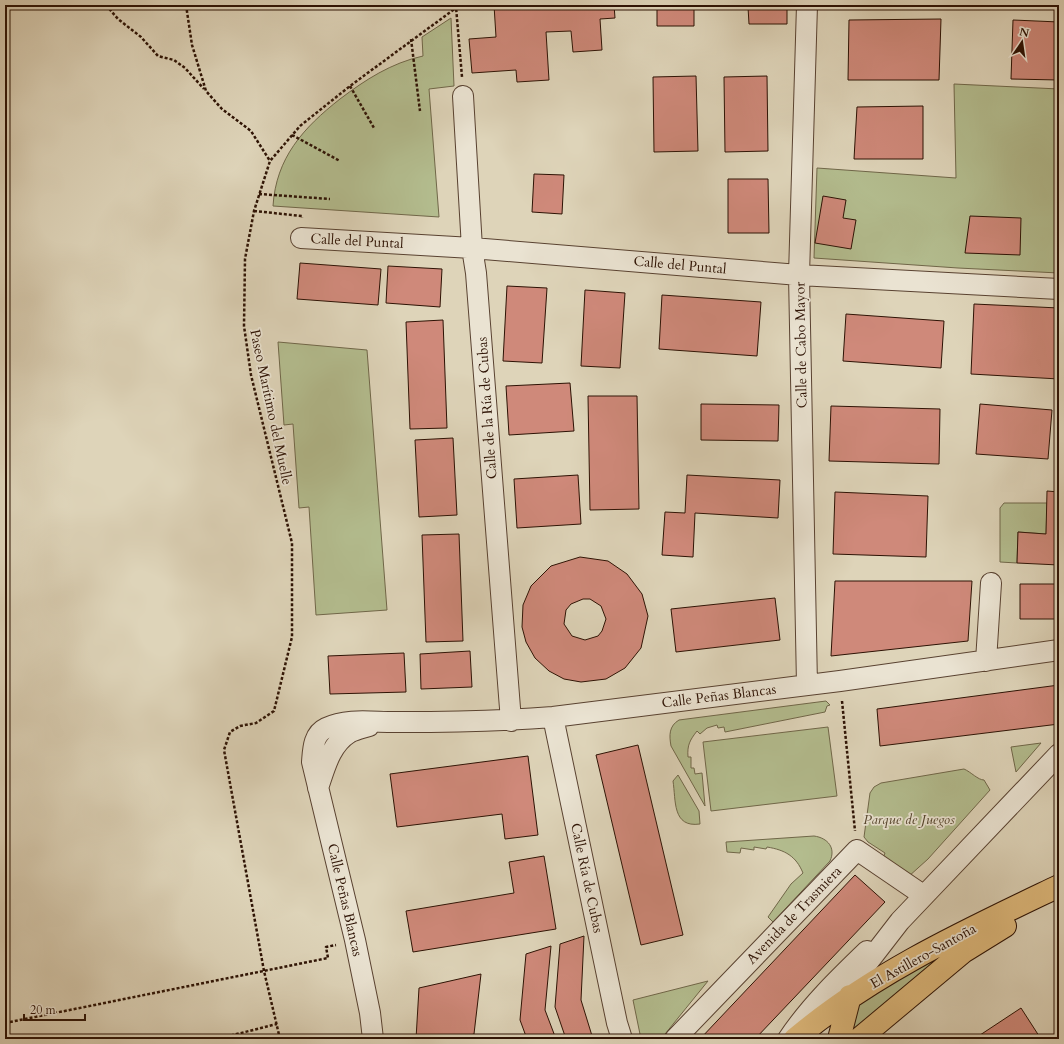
<svg xmlns="http://www.w3.org/2000/svg" width="1064" height="1044" font-family="Cardo,serif">
  <style>
    .green { fill: #b3bc8e; stroke: #706749 }
    .building { fill: #cf897a; stroke: #2d1204; fill-rule: evenodd }
    .lines { fill: none; stroke-linecap: round; stroke-linejoin: round }
    .minor-casing { stroke: #594231; stroke-width: 22 }
    .major-casing { stroke: #2d1204; stroke-width: 24 }
    .path { stroke: #2d1204; stroke-width: 2.5; stroke-dasharray: 3 2; stroke-linecap: butt }
    .minor { stroke: #eae3d2; stroke-width: 20 }
    .major { stroke: #dfba7c; stroke-width: 22 }
    .labels { text-anchor: middle; dominant-baseline: central; stroke-width: 3.5; stroke-linejoin: round; paint-order: stroke }
    .street-label { font-size: 14px; fill: #2d1204; stroke: #eae3d2 }
    .park-label { font-size: 14px; font-style: italic; fill: #55452d; stroke: #eae3d2 }
  </style>
  <rect width="100%" height="100%" fill="#ded4b9"/>
  <filter id="stains"><feTurbulence type="fractalNoise" baseFrequency=".005" numOctaves="4"/><feColorMatrix values="0 0 0 0 .2 0 0 0 0 .09 0 0 0 0 .02 0 0 0 .5 -.17"/></filter>
  <radialGradient id="worn" r=".72"><stop offset=".6" stop-color="#630" stop-opacity="0"/><stop offset="1" stop-color="#630" stop-opacity=".3"/></radialGradient>
  <path class="green" d="M 451,18 L 454,86 L 429,89 L 439,217 L 273,206 C 276,158 303,128 340,99 C 365,80 391,63 423,56 L 422,37 Z
    M 954,84 L 1059,89 L 1059,273 L 958,268 L 814,258 L 817,168 L 956,178 Z
    M 278,342 L 367,350 L 387,610 L 316,615 L 309,507 L 299,508 L 293,424 L 284,425 Z
    M 1004,503 L 1047,503 L 1046,534 L 1018,532 L 1017,563 L 1000,562 L 1000,508 Z
    M 826,701 L 830,705 L 827,706 L 825,712 L 725,732 L 724,727 L 718,728 L 717,725 L 707,728 L 700,734 L 697,731 C 690,740 687,745 688,757 L 691,757 L 691,768 L 694,768 L 695,774 L 702,773 L 705,806 L 671,746 C 669,735 669,726 679,720 Z
    M 828,727 L 837,796 L 711,811 L 703,742 Z
    M 1041,743 L 1016,772 L 1011,747 Z
    M 964,769 C 971,772 978,780 984,780 L 990,790 L 928,859 L 908,877 L 883,858 L 885,853 L 868,842 L 864,837 L 870,793 L 874,787 L 881,783 Z
    M 678,775 L 699,811 L 700,824 C 672,828 676,800 673,781 Z
    M 814,836 C 828,838 836,848 830,861 L 773,922 L 768,917 L 791,884 L 803,873 C 796,856 785,850 767,847 L 766,849 L 754,847 L 754,850 L 741,848 L 740,853 L 727,852 L 726,842 Z
    M 970,940 L 850,1038 L 859,1004 L 872,993 Z
    M 708,981 L 661,1039 L 641,1039 L 633,1000 Z"/>
  <path class="building" d="M 494,5 L 614,5 L 615,18 L 600,19 L 602,50 L 573,52 L 571,31 L 546,32 L 549,80 L 517,82 L 516,70 L 472,73 L 469,39 L 496,37 Z
    M 657,5 L 787,5 L 787,24 L 749,24 L 748,7 L 694,7 L 694,26 L 657,26 Z
    M 941,19 L 939,80 L 848,80 L 849,20 Z
    M 1013,20 L 1059,22 L 1059,80 L 1011,79 Z
    M 696,76 L 698,151 L 654,152 L 653,77 Z
    M 767,76 L 768,151 L 725,152 L 724,77 Z
    M 923,106 L 923,159 L 854,159 L 857,107 Z
    M 534,174 L 564,175 L 562,214 L 532,212 Z
    M 728,179 L 768,179 L 769,233 L 728,233 Z
    M 823,196 L 846,200 L 843,218 L 856,220 L 851,249 L 815,243 Z
    M 970,216 L 1021,218 L 1020,255 L 965,253 Z
    M 300,263 L 381,269 L 378,305 L 297,299 Z
    M 388,266 L 442,269 L 440,307 L 386,303 Z
    M 507,286 L 547,288 L 542,363 L 503,361 Z
    M 585,290 L 625,293 L 620,368 L 581,366 Z
    M 662,295 L 761,302 L 757,356 L 659,349 Z
    M 974,304 L 1059,308 L 1059,379 L 971,374 Z
    M 846,314 L 944,321 L 941,368 L 843,361 Z
    M 443,320 L 447,428 L 410,429 L 406,322 Z
    M 570,383 L 574,431 L 509,435 L 506,386 Z
    M 588,396 L 637,396 L 639,509 L 590,510 Z
    M 701,404 L 779,405 L 778,441 L 701,440 Z
    M 980,404 L 1052,410 L 1048,459 L 976,454 Z
    M 831,406 L 940,409 L 939,464 L 829,461 Z
    M 453,438 L 457,515 L 419,517 L 415,440 Z
    M 578,475 L 581,524 L 517,528 L 514,479 Z
    M 687,475 L 780,480 L 778,518 L 695,513 L 693,557 L 662,555 L 665,512 L 685,513 Z
    M 1047,491 L 1059,492 L 1059,565 L 1017,563 L 1018,532 L 1046,534 Z
    M 835,492 L 928,496 L 926,557 L 833,554 Z
    M 459,534 L 463,641 L 426,642 L 422,535 Z
    M 580,557 L 608,561 L 627,574 L 642,594 L 648,616 L 641,648 L 625,668 L 606,679 L 581,682 L 564,679 L 549,671 L 535,658 L 526,642 L 522,627 L 523,605 L 531,586 L 551,566 ZM 583,599 L 590,599 L 601,606 L 606,619 L 602,631 L 598,636 L 585,640 L 572,636 L 564,624 L 566,610 L 571,604 Z
    M 835,581 L 972,581 L 968,641 L 831,656 Z
    M 1020,584 L 1059,584 L 1059,619 L 1020,619 Z
    M 775,598 L 780,640 L 676,652 L 671,609 Z
    M 470,651 L 472,687 L 421,689 L 420,654 Z
    M 404,653 L 406,692 L 330,694 L 328,656 Z
    M 1059,685 L 1059,724 L 880,746 L 877,709 Z
    M 638,745 L 683,935 L 641,945 L 596,755 Z
    M 528,756 L 538,835 L 505,839 L 502,814 L 397,827 L 390,774 Z
    M 544,856 L 556,929 L 413,952 L 406,911 L 514,893 L 509,862 Z
    M 855,875 L 885,902 L 755,1039 L 700,1039 Z
    M 584,936 L 581,1000 L 593,1039 L 566,1039 L 555,1007 L 560,944 Z
    M 551,946 L 545,1010 L 556,1039 L 527,1039 L 520,1020 L 526,954 Z
    M 481,974 L 474,1034 L 456,1039 L 416,1039 L 419,988 Z
    M 1021,1008 L 1041,1039 L 974,1039 Z"/>
  <g class="lines">
    <defs>
      <path id="minor" d="M 463,96 L 472,248 L 476,273 L 511,721
        M 301,238 L 472,248 L 799,275 L 1059,289
        M 986,661 L 991,583
        M 807,685 L 799,275 L 807,5
        M 553,717 L 617,1023 L 622,1039
        M 318,788 C 325,768 330,745 349,733 C 354,730 363,728 369,726
        M 850,996 L 866,965 L 900,921 L 1059,754
        M 373,1039 L 370,1013 L 355,940 L 312,762 C 313,750 313,734 326,728 C 349,717 376,723 401,722 C 451,722 502,721 553,717 L 840,681 L 1059,650
        M 675,1039 L 857,850 L 923,895
        M 788,1039 C 810,1006 839,978 867,951"/>
      <path id="major" d="M 795,1039 C 873,973 967,930 1059,886
        M 839,1039 L 850,996
        M 859,1039 L 963,952 L 1005,926"/>
    </defs>
    <use href="#minor" class="minor-casing"/>
    <use href="#major" class="major-casing"/>
    <path class="path" d="M 106,5 L 118,19 L 141,37 L 158,56 L 174,60 L 185,68 L 204,89
      M 186,5 L 192,45 L 206,91 L 222,109 L 251,131 L 270,161
      M 454,5 L 456,7 L 462,77
      M 411,39 L 420,111
      M 350,86 L 374,128
      M 292,135 L 340,161
      M 259,194 L 330,199
      M 254,211 L 302,216 L 302,218
      M 842,701 L 855,831
      M 5,1023 L 328,958 L 326,947 L 336,945
      M 229,1039 L 229,1036 L 277,1024
      M 280,1039 L 264,971 L 224,750 L 230,732 L 240,726 L 256,723 L 274,711 L 292,637 L 292,543 L 251,375 L 244,326 L 245,259 L 254,211 L 270,161 L 300,126 L 350,86 L 460,5"/>
    <use href="#minor" class="minor"/>
    <use href="#major" class="major"/>
  </g>
  <g class="labels">
    <g class="street-label">
      <text transform="translate(357 241) rotate(3)">Calle del Puntal</text>
      <text transform="translate(680 265) rotate(5)">Calle del Puntal</text>
      <text transform="translate(801 345) rotate(-91)">Calle de Cabo Mayor</text>
      <text transform="translate(271 407) rotate(78)">Paseo Marítimo del Muelle</text>
      <text transform="translate(487 408) rotate(-94)">Calle de la Ría de Cubas</text>
      <text transform="translate(719 696) rotate(-7)">Calle Peñas Blancas</text>
      <text transform="translate(587 878) rotate(78)">Calle Ría de Cubas</text>
      <text transform="translate(345 900) rotate(77)">Calle Peñas Blancas</text>
      <text transform="translate(794 915) rotate(-46)">Avenida de Trasmiera</text>
      <text transform="translate(923 956) rotate(-29)">El Astillero-Santoña</text>
    </g>
    <g class="park-label">
      <text x="909" y="819">Parque de Juegos</text>
    </g>
  </g>
  <rect width="1064" height="1044" fill="none" stroke="#ded4b9" stroke-width="20"/>
  <rect x="6" y="6" width="1052" height="1032" fill="none" stroke="#2d1204" stroke-width="2"/>
  <rect x="10" y="10" width="1044" height="1024" fill="none" stroke="#2d1204"/>
  <g transform="translate(1022 42) rotate(13)" stroke="#eae3d2" stroke-width="3" paint-order="stroke">
  <path d="M0-3L7 15L0 10L-7 15Z" fill="#2d1204"/>
  <text y="-6" font-size="11" font-weight="bold" text-anchor="middle" fill="#2d1204">N</text>
  </g>
  <path d="M24 1014v6h61v-6" fill="none" stroke="#2d1204" stroke-width="2"/>
  <text x="30" y="1014" font-size="12" fill="#2d1204" stroke="#eae3d2" stroke-width="3" paint-order="stroke">20 m</text>
  <rect width="100%" height="100%" filter="url(#stains)"/>
  <rect width="100%" height="100%" fill="url(#worn)"/>
</svg>
